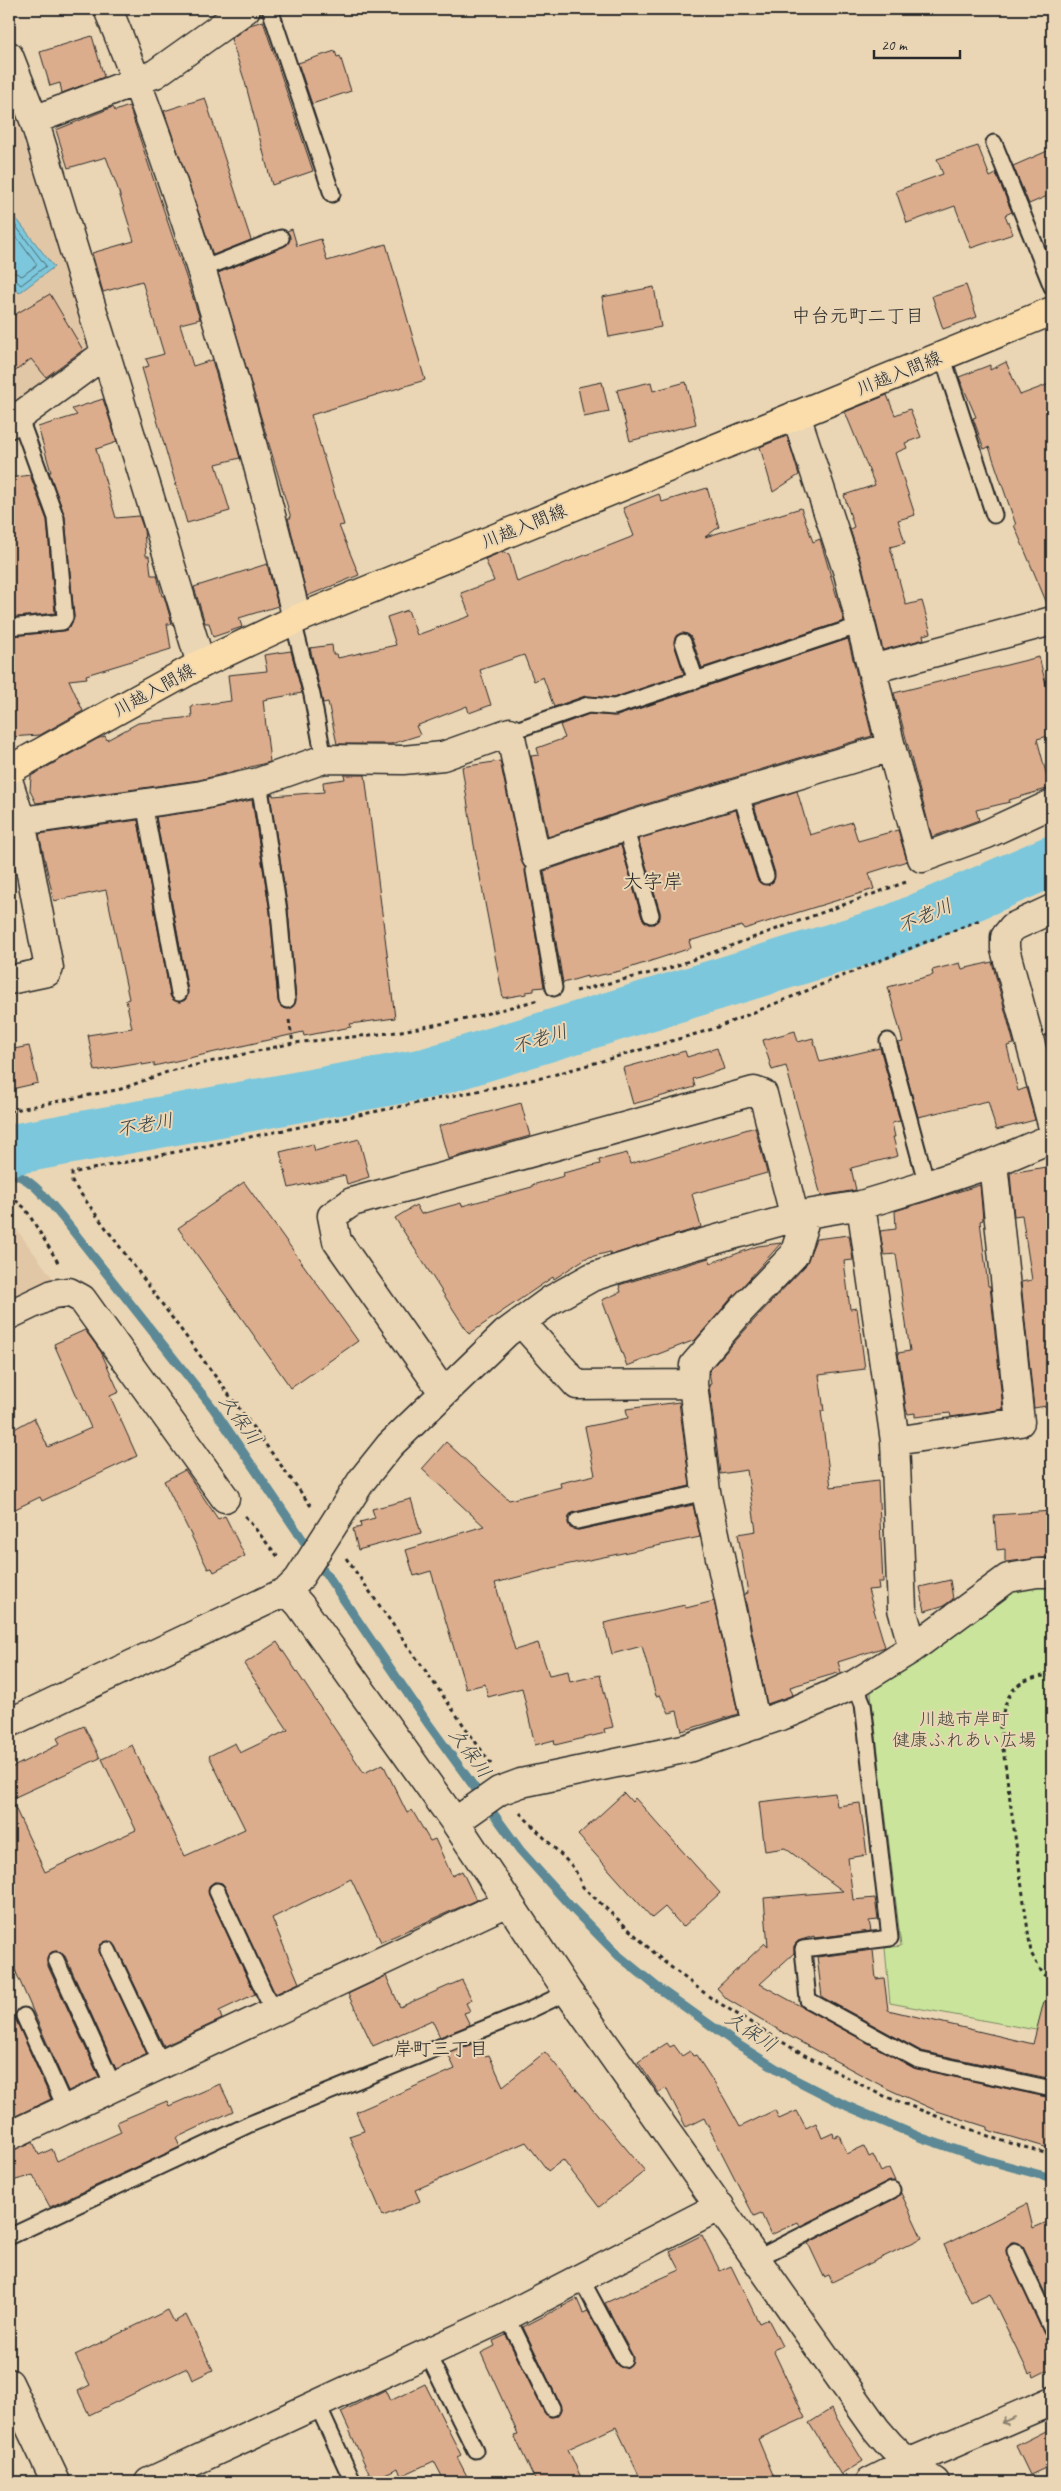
<svg xmlns="http://www.w3.org/2000/svg" width="1061" height="2491" font-family="Caveat,'Klee One',sans-serif">
  <style>
    .built { fill: #e2c7a6 }
    .green { fill: #cae59b; stroke: #7a8863 }
    .water { fill: #7cc7dc; stroke: #5c8995 }
    .lines { fill: none; stroke-linecap: round; stroke-linejoin: round }
    .shore { stroke: #4b6972; stroke-width: 1 }
    .stream { stroke: #5c8995; stroke-width: 9 }
    .river { stroke: #7cc7dc; stroke-width: 51 }
    .building { fill: #dcad8d; stroke: #2b2b2b }
    .service-casing { stroke: #2b2b2b; stroke-width: 19 }
    .minor-casing { stroke: #2b2b2b; stroke-width: 31 }
    .primary-casing { stroke: #2b2b2b; stroke-width: 31 }
    .path { stroke: #2b2b2b; stroke-width: 3; stroke-dasharray: 4 4; stroke-linecap: butt }
    .service { stroke: #ead6b4; stroke-width: 15 }
    .minor { stroke: #ead6b4; stroke-width: 28 }
    .primary { stroke: #fbddab; stroke-width: 28 }
    .oneway { stroke: #8a8070 }
    .labels { text-anchor: middle; dominant-baseline: central; stroke-width: 4; stroke-linejoin: round; paint-order: stroke }
    .street-label { font-size: 18px; fill: #2b2b2b; stroke: #ead6b4 }
    .park-label { font-size: 18px; fill: #43473c; stroke: #ead6b4 }
    .neighbourhood-label { font-size: 19px; fill: #2b2b2b; stroke: #ead6b4 }
    .water-label { font-size: 19px; font-style: italic; fill: #374246; stroke: #ead6b4 }
    .quarter-label { font-size: 20px; fill: #2b2b2b; stroke: #ead6b4 }
  </style>
  <rect width="100%" height="100%" fill="#ead6b4"/>
  <filter id="ink" filterUnits="userSpaceOnUse"><feTurbulence type="fractalNoise" baseFrequency=".02" numOctaves="2"/><feDisplacementMap in="SourceGraphic" scale="10" xChannelSelector="R" yChannelSelector="G"/><feConvolveMatrix kernelMatrix="1 2 1 2 8 2 1 2 1" color-interpolation-filters="sRGB"/></filter>
  <g filter="url(#ink)">
    <path class="built" d="M 9,96 L 90,347 L 9,411 Z
      M 9,1219 L 54,1280 L 9,1304 Z"/>
    <path class="green" d="M 1052,1582 L 1052,2033 L 890,2003 L 885,1948 L 901,1946 L 870,1685 L 1011,1587 Z"/>
    <path class="water" d="M 9,209 L 54,267 L 19,293 L 9,279 Z"/>
    <g class="lines">
      <path class="shore" d="M 9,217 L 46,266 L 21,285 L 13,278 L 9,277
        M 9,227 L 37,265 L 22,276 L 9,270"/>
      <path class="stream" d="M 9,1173 C 31,1176 48,1201 62,1217 L 213,1408 L 427,1722 L 520,1850 L 572,1908 L 619,1956 L 657,1987 L 734,2042 L 790,2077 L 847,2106 L 922,2138 L 986,2160 L 1052,2178"/>
      <path class="river" d="M 9,1150 L 428,1073 L 891,931 L 1052,861"/>
    </g>
    <path class="building" d="M 263,21 L 313,171 L 272,185 L 245,82 L 231,39 L 250,25 Z
      M 92,36 L 104,77 L 62,93 L 60,83 L 50,86 L 40,52 Z
      M 335,51 L 337,57 L 340,56 L 351,91 L 312,104 L 298,63 Z
      M 205,98 L 251,240 L 213,255 L 164,111 Z
      M 129,106 L 200,319 L 180,324 L 193,366 L 212,360 L 240,458 L 216,464 L 230,511 L 187,523 L 142,368 L 149,366 L 146,359 L 164,354 L 142,281 L 103,292 L 92,253 L 134,241 L 117,186 L 106,157 L 68,168 L 56,130 L 113,107 L 115,111 Z
      M 978,146 L 990,177 L 996,174 L 1012,212 L 1005,215 L 1013,234 L 971,248 L 955,206 L 907,223 L 896,191 L 943,174 L 937,159 Z
      M 1052,149 L 1052,194 L 1029,204 L 1013,166 Z
      M 292,229 L 297,246 L 321,239 L 327,261 L 386,244 L 425,380 L 311,415 L 344,525 L 339,526 L 359,575 L 307,596 L 288,518 L 291,518 L 218,273 L 285,246 L 290,239 L 287,231 Z
      M 966,285 L 977,317 L 943,329 L 932,296 Z
      M 654,287 L 661,327 L 609,337 L 602,297 Z
      M 50,294 L 83,350 L 46,377 L 31,359 L 9,376 L 9,318 Z
      M 1006,362 L 1020,395 L 1052,383 L 1052,606 L 1048,606 L 1014,525 L 1016,525 L 989,447 L 984,449 L 973,418 L 976,417 L 959,377 L 990,365 L 990,370 Z
      M 602,382 L 609,412 L 584,417 L 578,387 Z
      M 651,382 L 653,391 L 686,382 L 696,424 L 630,441 L 617,390 Z
      M 887,395 L 895,415 L 910,409 L 921,437 L 905,443 L 907,448 L 895,453 L 915,515 L 898,520 L 905,543 L 890,547 L 906,605 L 922,601 L 931,633 L 923,635 L 924,639 L 883,650 L 863,569 L 850,529 L 854,527 L 844,495 L 875,485 L 845,412 Z
      M 103,399 L 117,442 L 96,449 L 116,518 L 139,516 L 144,530 L 146,556 L 149,556 L 151,575 L 157,575 L 162,596 L 164,596 L 172,624 L 167,624 L 171,649 L 86,675 L 87,678 L 69,680 L 83,711 L 40,735 L 9,737 L 9,645 L 12,645 L 11,636 L 63,631 L 70,627 L 74,617 L 65,517 L 49,472 L 51,472 L 38,427 L 77,415 L 72,409 Z
      M 787,436 L 799,475 L 773,492 L 760,447 Z
      M 30,475 L 47,520 L 55,613 L 9,618 L 9,478 Z
      M 707,488 L 719,527 L 705,537 L 801,508 L 813,542 L 820,539 L 844,621 L 702,668 L 692,639 L 689,635 L 681,633 L 676,636 L 674,644 L 684,674 L 613,698 L 585,696 L 554,707 L 543,677 L 534,681 L 524,655 L 480,670 L 491,705 L 469,713 L 467,706 L 416,726 L 420,735 L 391,744 L 337,744 L 328,702 L 323,703 L 310,648 L 332,645 L 333,654 L 337,654 L 338,658 L 396,645 L 387,617 L 408,610 L 417,635 L 470,616 L 461,593 L 494,581 L 485,559 L 502,552 L 509,554 L 517,582 L 634,536 L 623,508 L 659,494 L 662,502 Z
      M 267,564 L 278,606 L 239,618 L 242,627 L 213,637 L 209,623 L 205,623 L 194,587 Z
      M 848,639 L 872,736 L 620,812 L 548,837 L 531,756 L 539,755 L 537,748 L 565,738 L 560,725 L 589,714 L 617,716 Z
      M 291,651 L 302,693 L 263,700 L 270,762 L 199,780 L 36,803 L 30,791 L 31,776 L 97,739 L 105,736 L 107,740 L 138,723 L 192,717 L 191,706 L 231,701 L 228,675 L 267,671 L 264,655 Z
      M 1039,657 L 1052,708 L 1052,735 L 1037,739 L 1050,788 L 1009,800 L 1010,802 L 976,810 L 979,820 L 932,837 L 894,693 Z
      M 500,761 L 521,860 L 525,868 L 544,987 L 534,988 L 534,991 L 526,992 L 526,994 L 503,998 L 474,845 L 462,767 Z
      M 344,775 L 365,775 L 395,1018 L 350,1024 L 351,1027 L 304,1036 L 303,1032 L 154,1066 L 154,1063 L 142,1065 L 142,1063 L 95,1071 L 88,1035 L 132,1028 L 126,1000 L 129,999 L 106,890 L 54,901 L 39,834 L 138,820 L 170,995 L 172,999 L 180,1002 L 185,1000 L 188,991 L 156,817 L 205,810 L 252,800 L 270,912 L 278,1001 L 283,1008 L 288,1009 L 295,1004 L 296,999 L 288,910 L 270,795 L 273,794 L 273,796 L 324,792 L 323,782 L 345,779 Z
      M 797,791 L 810,835 L 852,822 L 858,841 L 898,830 L 907,861 L 869,873 L 874,889 L 744,929 L 742,926 L 689,941 L 691,948 L 620,971 L 587,978 L 587,976 L 563,983 L 544,871 L 621,845 L 642,918 L 648,924 L 654,924 L 660,918 L 660,912 L 638,839 L 736,810 L 757,879 L 760,883 L 768,885 L 773,882 L 775,873 L 754,805 Z
      M 992,962 L 1014,1044 L 1007,1046 L 1018,1091 L 1026,1088 L 1035,1120 L 996,1130 L 988,1101 L 918,1117 L 898,1043 L 903,1042 L 888,987 L 933,975 L 932,970 L 960,963 L 962,969 Z
      M 795,1031 L 798,1042 L 813,1038 L 820,1062 L 880,1048 L 900,1121 L 892,1123 L 895,1137 L 893,1137 L 898,1156 L 851,1168 L 856,1190 L 821,1196 L 786,1066 L 772,1070 L 763,1040 Z
      M 29,1046 L 38,1083 L 12,1089 L 9,1073 L 9,1050 Z
      M 717,1048 L 724,1069 L 693,1079 L 695,1087 L 633,1104 L 623,1068 L 685,1051 L 687,1057 Z
      M 521,1103 L 530,1136 L 448,1159 L 439,1126 Z
      M 755,1127 L 767,1173 L 692,1194 L 701,1227 L 611,1255 L 610,1252 L 586,1258 L 554,1279 L 553,1277 L 469,1334 L 395,1218 L 416,1205 L 421,1214 L 461,1203 L 462,1206 L 532,1187 L 532,1185 L 564,1176 L 563,1173 L 600,1164 L 599,1160 L 627,1153 L 630,1164 Z
      M 359,1139 L 369,1177 L 347,1184 L 345,1175 L 289,1188 L 280,1152 L 313,1144 L 315,1151 Z
      M 1052,1166 L 1052,1405 L 1034,1408 L 1021,1282 L 1032,1280 L 1022,1215 L 1014,1216 L 1010,1173 Z
      M 244,1182 L 358,1341 L 291,1388 L 178,1228 Z
      M 980,1185 L 983,1220 L 980,1221 L 988,1286 L 990,1286 L 1003,1409 L 951,1417 L 950,1413 L 915,1417 L 915,1413 L 908,1414 L 906,1409 L 900,1364 L 898,1353 L 910,1351 L 896,1254 L 884,1255 L 880,1231 L 896,1229 L 895,1211 Z
      M 849,1235 L 853,1260 L 844,1261 L 850,1309 L 857,1308 L 865,1369 L 819,1375 L 824,1411 L 821,1411 L 831,1487 L 878,1481 L 883,1582 L 878,1582 L 879,1589 L 868,1590 L 885,1647 L 838,1662 L 841,1672 L 790,1687 L 793,1695 L 767,1704 L 744,1594 L 748,1593 L 738,1534 L 756,1531 L 747,1470 L 720,1474 L 709,1385 L 711,1384 L 709,1371 L 754,1320 L 805,1266 L 816,1239 Z
      M 781,1243 L 695,1340 L 627,1366 L 602,1300 L 621,1292 L 619,1285 L 709,1258 L 711,1263 L 758,1246 Z
      M 85,1330 L 101,1352 L 119,1392 L 110,1396 L 137,1456 L 42,1501 L 40,1497 L 9,1512 L 9,1432 L 34,1418 L 48,1447 L 91,1428 L 54,1344 Z
      M 679,1402 L 690,1486 L 575,1512 L 570,1514 L 568,1523 L 570,1528 L 579,1530 L 693,1505 L 700,1537 L 560,1566 L 495,1583 L 515,1650 L 538,1643 L 549,1675 L 568,1671 L 570,1682 L 600,1675 L 613,1727 L 604,1729 L 605,1733 L 555,1745 L 554,1740 L 535,1745 L 522,1688 L 488,1697 L 485,1684 L 466,1689 L 431,1571 L 414,1576 L 406,1550 L 484,1526 L 422,1469 L 446,1442 L 509,1500 L 561,1487 L 560,1483 L 595,1475 L 585,1427 L 628,1418 L 626,1409 Z
      M 185,1470 L 218,1519 L 225,1516 L 245,1556 L 214,1572 L 212,1568 L 208,1569 L 164,1481 Z
      M 411,1499 L 421,1533 L 358,1550 L 353,1529 L 361,1527 L 360,1522 L 375,1518 L 372,1509 Z
      M 1052,1511 L 1052,1557 L 1005,1562 L 1005,1549 L 997,1550 L 994,1515 Z
      M 950,1580 L 953,1599 L 945,1605 L 925,1611 L 920,1587 Z
      M 714,1601 L 738,1714 L 682,1731 L 677,1711 L 669,1713 L 660,1695 L 656,1696 L 642,1646 L 612,1654 L 604,1623 L 685,1605 L 686,1608 Z
      M 277,1642 L 364,1773 L 383,1764 L 407,1813 L 412,1810 L 430,1841 L 435,1839 L 452,1876 L 462,1871 L 476,1900 L 381,1942 L 351,1879 L 272,1918 L 299,1983 L 275,1994 L 225,1887 L 222,1883 L 214,1882 L 209,1886 L 209,1895 L 255,1994 L 219,2011 L 222,2019 L 164,2046 L 116,1946 L 109,1941 L 104,1942 L 99,1949 L 100,1954 L 147,2054 L 116,2069 L 65,1956 L 57,1951 L 52,1952 L 47,1959 L 47,1964 L 99,2077 L 68,2091 L 15,1970 L 9,1973 L 9,1769 L 60,1744 L 57,1738 L 84,1726 L 100,1758 L 11,1799 L 45,1872 L 136,1830 L 102,1759 L 132,1745 L 185,1856 L 245,1829 L 209,1756 L 235,1743 L 240,1753 L 288,1730 L 244,1664 Z
      M 624,1793 L 632,1802 L 635,1798 L 720,1893 L 683,1927 L 665,1907 L 652,1918 L 578,1835 Z
      M 835,1793 L 837,1806 L 860,1803 L 867,1855 L 848,1858 L 853,1900 L 875,1898 L 878,1920 L 869,1921 L 871,1931 L 814,1938 L 814,1936 L 798,1941 L 794,1946 L 794,1953 L 760,1984 L 914,2068 L 1052,2098 L 1052,2149 L 987,2130 L 987,2127 L 937,2111 L 888,2089 L 789,2036 L 727,1999 L 717,1988 L 765,1943 L 768,1946 L 764,1898 L 843,1891 L 785,1848 L 765,1851 L 759,1802 Z
      M 873,1950 L 876,1979 L 884,1978 L 888,2010 L 1033,2044 L 1044,2001 L 1052,2002 L 1052,2079 L 921,2051 L 822,1997 L 817,1957 Z
      M 386,1976 L 400,2007 L 462,1980 L 472,2000 L 466,2003 L 470,2011 L 464,2013 L 470,2025 L 440,2037 L 432,2020 L 373,2046 L 348,1994 Z
      M 15,2018 L 51,2099 L 9,2119 L 9,2021 Z
      M 478,2042 L 485,2056 L 489,2055 L 503,2086 L 545,2052 L 645,2171 L 599,2207 L 563,2160 L 548,2171 L 526,2142 L 415,2190 L 420,2201 L 383,2216 L 349,2136 L 364,2131 L 356,2112 L 455,2069 L 448,2054 Z
      M 667,2043 L 670,2047 L 674,2045 L 682,2056 L 690,2051 L 693,2056 L 696,2055 L 724,2098 L 740,2127 L 775,2110 L 779,2119 L 797,2111 L 806,2128 L 816,2123 L 822,2138 L 833,2133 L 834,2137 L 839,2135 L 847,2154 L 864,2146 L 869,2157 L 873,2155 L 881,2172 L 889,2168 L 895,2181 L 888,2182 L 800,2226 L 798,2222 L 771,2235 L 761,2213 L 754,2216 L 704,2118 L 686,2127 L 666,2088 L 659,2093 L 638,2062 Z
      M 220,2084 L 233,2111 L 176,2138 L 180,2147 L 78,2194 L 50,2207 L 33,2175 L 9,2182 L 9,2151 L 33,2142 L 39,2155 L 52,2149 L 57,2161 L 121,2132 L 117,2122 L 167,2101 L 169,2106 Z
      M 901,2193 L 922,2238 L 832,2282 L 829,2275 L 824,2277 L 808,2243 L 896,2198 Z
      M 1027,2204 L 1033,2228 L 1052,2220 L 1052,2308 L 1023,2247 L 1016,2242 L 1011,2242 L 1006,2250 L 1044,2334 L 1052,2339 L 1052,2368 L 1034,2377 L 1032,2372 L 1029,2374 L 990,2294 L 971,2303 L 944,2245 Z
      M 702,2235 L 720,2271 L 731,2266 L 759,2323 L 768,2319 L 782,2346 L 773,2350 L 805,2418 L 758,2439 L 776,2482 L 642,2482 L 616,2427 L 568,2449 L 583,2482 L 536,2482 L 514,2435 L 518,2434 L 481,2353 L 495,2346 L 493,2341 L 506,2335 L 544,2412 L 551,2417 L 557,2416 L 561,2409 L 560,2404 L 523,2327 L 577,2299 L 583,2313 L 588,2311 L 616,2364 L 620,2367 L 628,2367 L 632,2363 L 632,2355 L 605,2303 L 680,2270 L 670,2251 Z
      M 168,2310 L 174,2322 L 186,2315 L 213,2370 L 192,2380 L 187,2368 L 89,2415 L 78,2391 L 90,2385 L 75,2355 Z
      M 425,2384 L 461,2455 L 457,2457 L 470,2482 L 445,2482 L 434,2461 L 401,2476 L 398,2468 L 372,2480 L 341,2412 L 385,2390 L 390,2401 Z
      M 831,2409 L 863,2461 L 841,2475 L 809,2423 Z
      M 1052,2428 L 1052,2465 L 1030,2475 L 1016,2446 Z"/>
    <g class="lines">
      <defs>
        <path id="service" d="M 270,9 L 332,194
          M 994,143 L 1052,287
          M 200,270 L 281,238
          M 942,355 L 994,515
          M 293,621 L 312,695 L 324,759
          M 9,627 L 62,622 L 65,617 L 56,518 L 19,416
          M 683,642 L 696,681
          M 510,732 L 588,705 L 614,707 L 861,625
          M 259,782 L 279,911 L 287,1000
          M 740,792 L 766,876
          M 144,803 L 179,993
          M 625,827 L 651,915
          M 536,857 L 534,871 L 554,988
          M 888,1041 L 927,1185
          M 577,1521 L 706,1492
          M 855,1684 L 863,1704 L 890,1938 L 803,1949 L 808,2000 L 918,2060 L 1052,2089
          M 217,1891 L 274,2013
          M 108,1950 L 162,2065
          M 56,1960 L 114,2087
          M 24,2016 L 66,2109
          M 9,2237 L 250,2124 L 528,2011 L 568,1992
          M 1015,2251 L 1052,2330
          M 756,2259 L 892,2190
          M 580,2277 L 624,2359
          M 507,2316 L 552,2408
          M 427,2353 L 475,2450
          M 317,2404 L 353,2482"/>
        <path id="minor" d="M 108,9 C 188,205 247,413 297,619
          M 9,56 L 34,120 L 201,664
          M 34,120 L 155,74 L 246,9
          M 796,415 L 848,573 L 891,747 L 922,858 L 987,834 L 1052,804
          M 9,424 L 106,353
          M 872,669 L 1052,621
          M 9,783 L 21,821 L 49,968 L 47,972 L 9,980
          M 21,821 L 202,795 L 259,782 L 324,759 L 403,760 L 443,756 L 510,732 L 536,857 L 625,827 L 891,747
          M 1052,909 L 1013,927 L 1005,937 L 1005,949 L 1052,1124
          M 861,1205 L 895,1441 L 902,1609 L 913,1648
          M 9,1315 L 53,1294 L 69,1292 L 82,1299 L 225,1498
          M 522,1323 L 577,1385 L 693,1384 L 694,1365 L 742,1309 L 794,1255 L 807,1214
          M 693,1384 L 706,1492 L 756,1725
          M 443,1392 L 337,1241 L 332,1216 L 352,1202 L 754,1091 L 763,1094 L 795,1218
          M 895,1441 L 1020,1422 L 993,1163
          M 287,1591 L 300,1605 L 455,1822 L 568,1992 L 876,2429 C 893,2450 912,2468 935,2482
          M 9,1723 L 287,1591 L 298,1580 L 362,1480 L 390,1445 L 506,1333 L 551,1300 L 592,1277 L 664,1254 L 807,1214 L 861,1205 L 927,1185 L 993,1163 L 1052,1138
          M 455,1822 L 499,1791 L 521,1783 L 688,1748 L 792,1712 L 855,1684 L 913,1648 L 1008,1578 L 1037,1573 L 1052,1573
          M 9,2136 L 508,1902
          M 9,2383 L 56,2482
          M 149,2482 L 507,2316 L 720,2206
          M 870,2482 L 908,2463 L 1052,2401"/>
        <path id="primary" d="M 9,770 L 201,664 L 297,619 L 1052,311"/>
      </defs>
      <use href="#service" class="service-casing"/>
      <use href="#minor" class="minor-casing"/>
      <use href="#primary" class="primary-casing"/>
      <path class="path" d="M 576,991 L 667,969 L 906,882
        M 289,1020 L 293,1043
        M 9,1111 L 121,1089 L 170,1071 L 293,1043 L 390,1033 L 462,1020 L 538,1000
        M 9,1195 L 25,1208 L 59,1264
        M 311,1506 L 72,1182 L 72,1173 L 546,1077 L 713,1029 L 982,919
        M 245,1516 L 279,1558
        M 346,1558 L 491,1764
        M 1052,1675 C 1015,1678 1006,1691 1000,1727 L 1031,1953 L 1043,1974 L 1052,1980
        M 520,1813 L 574,1868 L 583,1887 L 663,1961 L 711,1998 L 797,2051 L 879,2094 L 996,2139 L 1052,2155"/>
      <use href="#service" class="service"/>
      <use href="#minor" class="minor"/>
      <use href="#primary" class="primary"/>
    </g>
    <defs><path id="oneway-shaft" d="M-6 0H5M1.5-3L5.5 0L1.5 3" fill="none" stroke-width="1.6" stroke-linecap="round" stroke-linejoin="round" transform="scale(1.25)"/></defs>
    <use class="oneway" href="#oneway-shaft" transform="translate(1008 2420) rotate(157)"/>
  </g>
  <g class="labels">
    <g class="street-label">
      <text transform="translate(899 373) rotate(-22)">川越入間線</text>
      <text transform="translate(524 526) rotate(-22)">川越入間線</text>
      <text transform="translate(154 690) rotate(-29)">川越入間線</text>
    </g>
    <g class="park-label">
      <text x="964" y="1719">川越市岸町<tspan x="964" dy="21">健康ふれあい広場</tspan></text>
    </g>
    <g class="neighbourhood-label">
      <text x="858" y="316">中台元町二丁目</text>
      <text x="441" y="2049">岸町三丁目</text>
    </g>
    <g class="water-label">
      <text transform="translate(925 916) rotate(-23)">不老川</text>
      <text transform="translate(540 1039) rotate(-17)">不老川</text>
      <text transform="translate(145 1125) rotate(-10)">不老川</text>
      <text transform="translate(240 1420) rotate(55)">久保川</text>
      <text transform="translate(470 1753) rotate(54)">久保川</text>
      <text transform="translate(751 2032) rotate(34)">久保川</text>
    </g>
    <g class="quarter-label">
      <text x="653" y="881">大字岸</text>
    </g>
  </g>
  <rect width="1061" height="2491" fill="none" stroke="#ead6b4" stroke-width="30"/>
  <rect x="15" y="15" width="1031" height="2461" fill="none" stroke="#2b2b2b" stroke-width="2" filter="url(#ink)"/>
  <path d="M874 50v8h86v-8" fill="none" stroke="#2b2b2b" stroke-width="2.5"/>
  <text x="881" y="50" font-size="15" fill="#2b2b2b" stroke="#ead6b4" stroke-width="4" paint-order="stroke">20 m</text>
</svg>
